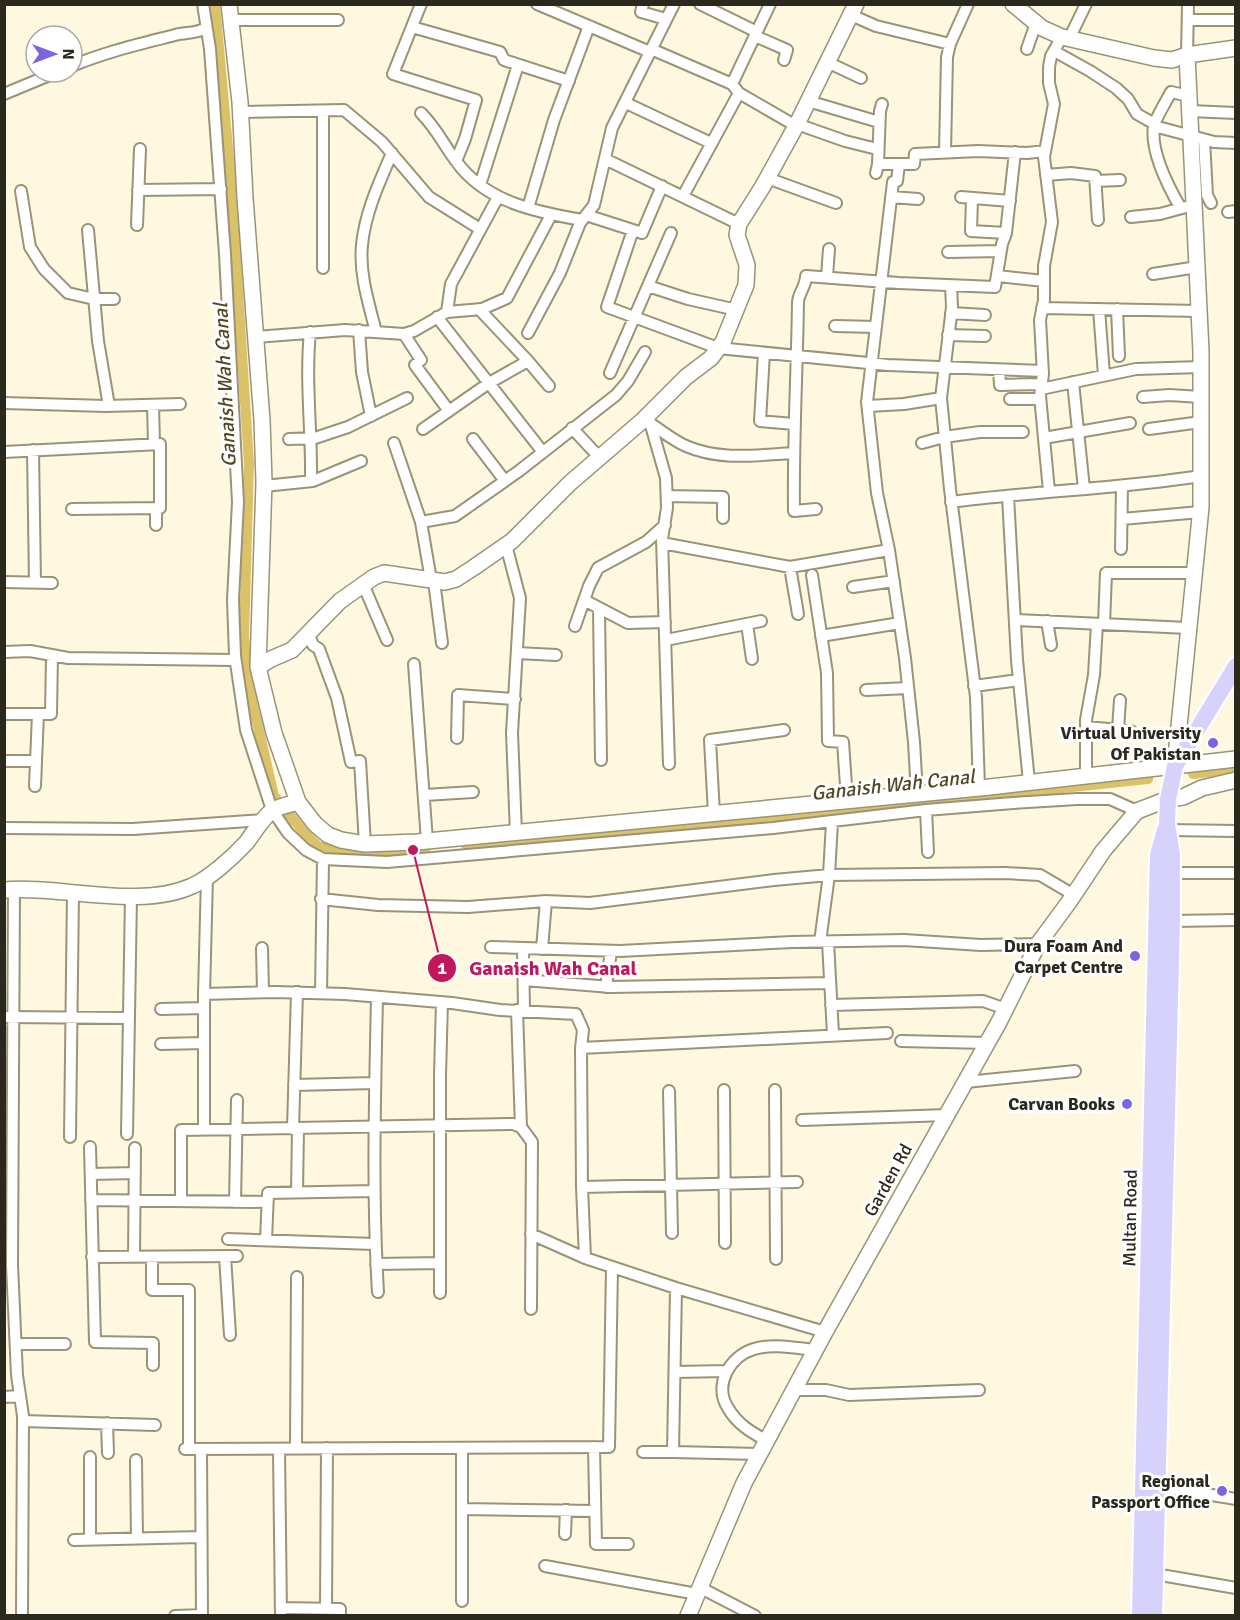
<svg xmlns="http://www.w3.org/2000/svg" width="1240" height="1620" font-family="Signika,sans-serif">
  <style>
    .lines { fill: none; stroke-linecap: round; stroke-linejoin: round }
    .canal { stroke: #dbc268; stroke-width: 10 }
    .street-casing { stroke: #9a9378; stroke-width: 14 }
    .secondary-casing { stroke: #9a9378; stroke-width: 18 }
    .primary-casing { stroke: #fff; stroke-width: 20 }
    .street { stroke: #fff; stroke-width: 10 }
    .secondary { stroke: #fff; stroke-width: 15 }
    .primary { stroke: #d7d2fb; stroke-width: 16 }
    .poi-dot { fill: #7d64df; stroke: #fff; stroke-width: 2 }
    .labels { text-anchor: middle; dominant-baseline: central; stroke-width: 6; stroke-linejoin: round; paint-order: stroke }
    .poi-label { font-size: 18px; font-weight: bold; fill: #2b281d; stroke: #fff; text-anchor: end }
    .street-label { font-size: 18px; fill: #2b281d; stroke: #fff }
    .water-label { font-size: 20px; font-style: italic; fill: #534822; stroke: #fff }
    .leader { fill: none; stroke: #c2185b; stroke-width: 2 }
    .callout-dot { fill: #c2185b; stroke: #fff; stroke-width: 2 }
    .mark-label { font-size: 18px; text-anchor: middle; font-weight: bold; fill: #fff }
    .callout-label { font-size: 20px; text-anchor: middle; font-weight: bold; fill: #c2185b; stroke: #fff; stroke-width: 6; stroke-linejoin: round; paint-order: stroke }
  </style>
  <rect width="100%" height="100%" fill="#fff8e1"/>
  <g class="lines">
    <path class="canal" d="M 215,4 L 231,181 L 249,464 L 244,637 L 252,700 L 274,796 L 302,830 L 318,846 L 348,854 L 426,848
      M 1193,774 L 1236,769
      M 466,845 L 930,802 L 1148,779"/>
    <defs>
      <path id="street" d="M 203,4 L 210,49 L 225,254 L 238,502 L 233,600 L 235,656 L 246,730 L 272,810 L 288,833 L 306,850 L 323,859 L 387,862 L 773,828 L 926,810 L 1013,803 L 1077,799 L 1110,799 L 1137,811
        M 421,4 L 393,74 L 476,100 L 465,139 L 456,161
        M 537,4 L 650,52
        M 643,4 L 641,12 L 666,19
        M 700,4 L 757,32
        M 851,15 L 876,26 L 950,44
        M 231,20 L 338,20
        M 1188,20 L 1236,20
        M 412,27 L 500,52 L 504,60 L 569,81
        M 755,36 L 787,50 L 784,60
        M 1069,39 L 1086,4
        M 651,49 L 732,84 L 739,93 L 796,126
        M 1027,49 L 1036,23
        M 1054,51 L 1090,71 L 1116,88 L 1128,99 L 1137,114 L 1153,123
        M 1187,55 L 1188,4
        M 827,62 L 861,78
        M 72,66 C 105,52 140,44 175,35 C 186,32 196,34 206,28
        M 732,84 L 770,4
        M 4,94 L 57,72
        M 808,101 L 879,122
        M 626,103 L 711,143
        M 1190,111 L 1236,113
        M 241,112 L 344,110 L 382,142 L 429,197 L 480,229
        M 421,113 C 437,129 443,144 456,161 C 485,202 536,212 582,220
        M 797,124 L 845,141 L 877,149
        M 1154,126 L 1214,142 L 1236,143
        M 1204,140 L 1207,195 L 1211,203
        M 945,152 L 947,57 L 950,44 L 968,4
        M 605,159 L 739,224
        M 878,164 L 914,164 L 915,154 L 978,151 L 1027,153 L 1045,151
        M 899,164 L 897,181 L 893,182 L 867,402 L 877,493 L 889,550 L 905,658 L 914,742 L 917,794
        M 876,173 L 878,164 L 880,111 L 882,104
        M 1046,175 L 1071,173 L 1095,176 L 1098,220
        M 767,178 L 836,203
        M 1095,181 L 1120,180
        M 480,185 L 518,65
        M 138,190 L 221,189
        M 21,191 L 30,247 L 44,269 L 68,293 L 94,299 L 114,299
        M 683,196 L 739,93
        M 891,197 L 918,199
        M 961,197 L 1010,201
        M 972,198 L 971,231 L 1006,233
        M 1180,207 C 1168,186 1150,150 1154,126 C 1155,119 1167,100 1171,92 L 1189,96
        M 528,208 L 554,120 L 589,26
        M 1228,212 L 1236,211
        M 586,215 L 642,233 L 662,186
        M 1131,217 L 1160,214 L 1186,207
        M 137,225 L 140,149
        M 88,230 L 98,341 L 109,406
        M 633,230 L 607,307 L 718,348 L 888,365 L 1043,371
        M 948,252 L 1001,251
        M 323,268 L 323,111
        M 1153,274 L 1197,267
        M 998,276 L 1044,281
        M 827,277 L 829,249
        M 648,286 L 688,299 L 737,310
        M 951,286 L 952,307 L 941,398 L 950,489 L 976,697 L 979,788
        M 1042,308 L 1199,311
        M 479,309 L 528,361 L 549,386
        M 1099,309 L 1104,375
        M 1117,309 L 1119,356
        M 447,312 L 451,284 L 498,197
        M 951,313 L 985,315
        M 437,317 L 542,451
        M 835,326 L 876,327
        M 359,330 L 362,372 L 371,416
        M 310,332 C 305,382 312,431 311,481
        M 376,332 C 369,304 359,274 362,245 C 365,213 379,183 392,153
        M 528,333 L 560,273 L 580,223 L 594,205 L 612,128 L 674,4
        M 404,334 L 421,360 L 415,365 L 449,411
        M 948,335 L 985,336
        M 256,337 L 345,330 L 404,334 L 414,331 L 447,312 L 482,309 L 507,298 L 551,215
        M 764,353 L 760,421 L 794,424
        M 999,370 L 1000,385 L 1042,384
        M 610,373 L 671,233
        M 1073,382 L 1084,489
        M 1041,389 L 1136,369 L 1201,367
        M 1143,397 L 1169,395 L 1201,397
        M 1010,399 L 1040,399
        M 4,403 L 106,406 L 180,404
        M 153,405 L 154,444
        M 868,406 L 904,404 L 941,398
        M 648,415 L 666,478 L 667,508 L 662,539 L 669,764
        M 651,424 C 662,431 674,441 686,446 C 720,461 758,455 793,453
        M 572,428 L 599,457
        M 423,429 L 489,383 L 528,361
        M 1149,429 L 1201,422
        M 1044,438 L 1130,423
        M 289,439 L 315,438 L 348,427 L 407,398
        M 473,439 L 505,481
        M 394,443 L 421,522 L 431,580
        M 922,443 L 944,437 L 980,432 L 1023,432
        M 33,450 L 35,583
        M 4,452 L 160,444 L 160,508 L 72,509
        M 264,486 L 313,481 L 361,461
        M 1049,491 L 1040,396 L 1043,374 L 1040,320 L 1044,300 L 1044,266 L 1052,222 L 1044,157 L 1054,104 L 1049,83 L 1049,67 L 1051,56 L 1062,37
        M 667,496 L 723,497 L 723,518
        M 1008,496 L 1017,660 L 1029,782
        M 951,502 C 1034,491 1118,489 1201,476
        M 156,508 L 156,525
        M 816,509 L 794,511 C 793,441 797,372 798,302 C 799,292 806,286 806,276 L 899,283 L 995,287 L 1002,244 L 1006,233 L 1015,152
        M 1122,519 L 1200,512
        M 421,522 L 455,516 L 519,471 L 616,395 L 628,381 L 645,352
        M 662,543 L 790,567 L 889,550
        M 506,545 L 520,598 L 512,733 L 516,833
        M 1121,549 L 1122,486
        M 790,567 L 798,614
        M 812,575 L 827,673 L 828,741 L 843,742 L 847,800
        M 434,581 L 442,643
        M 4,582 L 52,583
        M 363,584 L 387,640
        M 853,587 L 894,581
        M 584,600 L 628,623 L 665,622
        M 599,609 L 601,760
        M 1016,620 L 1188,628
        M 1047,621 L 1051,645
        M 747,624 L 752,659
        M 1104,624 L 1106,573 L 1193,573
        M 575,626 L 589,586 L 598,568 L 646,542 L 665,525
        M 308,633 L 313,645 L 319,649 L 337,698 L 351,762 L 360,761 L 365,844
        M 821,636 L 900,623
        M 666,640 L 761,621
        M 4,652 L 30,651 L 68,658 L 235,660
        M 517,653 L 556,655
        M 414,664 L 427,841
        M 974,686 L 1019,680
        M 866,690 L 908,688
        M 4,714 L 51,714 L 52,655
        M 1086,727 L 1131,731
        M 1118,730 L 1120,700
        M 457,738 L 458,695 L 515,699
        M 4,761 L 36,761
        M 1086,775 L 1086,720 L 1094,675 L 1097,624
        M 35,786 L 38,714
        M 425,795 L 473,792
        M 926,810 L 928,852
        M 714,814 L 710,740 L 784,730
        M 4,828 L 133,829 L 264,820
        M 1168,830 L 1236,831
        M 1172,873 L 1236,873
        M 14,889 L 12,1265 L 17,1375 L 23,1416 L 22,1616
        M 321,899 L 378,905 L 468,907 L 546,901 L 590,903 L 774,880 L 829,875 L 1005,873 L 1040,875 L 1074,895
        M 1172,921 L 1236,920
        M 820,942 L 829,875 L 832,822
        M 828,942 L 833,1034
        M 491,947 L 620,951 L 792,942 L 904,940 L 981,945 L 1038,944
        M 262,948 L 263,992
        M 523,948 L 524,1011
        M 542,949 L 546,901
        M 524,980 L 611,987 L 830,983
        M 606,987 L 611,951
        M 321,993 L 323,859
        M 204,994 L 275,992 L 345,994 L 452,1003 L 500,1010 L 576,1014 L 583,1030 L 581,1048 L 582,1187 L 585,1258 L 676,1288 L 825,1332
        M 377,997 C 375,1095 372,1194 378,1292
        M 831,1005 L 983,1001 L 1006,1009
        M 161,1009 L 204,1008
        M 517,1010 L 521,1127
        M 4,1017 L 128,1018
        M 901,1041 L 987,1043
        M 161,1044 L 204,1043
        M 581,1048 L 887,1033
        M 966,1082 L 1075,1071
        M 294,1085 L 375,1083
        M 724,1090 L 725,1243
        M 775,1090 L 776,1259
        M 669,1091 L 672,1233
        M 802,1120 L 947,1115
        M 293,1129 L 297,992
        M 204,1130 L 204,994 L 207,877
        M 127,1134 L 131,896
        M 70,1137 L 73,893
        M 90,1147 L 95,1342 L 153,1343 L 153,1365
        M 91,1174 L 135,1173
        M 582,1187 L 797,1182
        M 297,1192 L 298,1129
        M 91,1200 L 267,1202
        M 181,1201 L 181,1130 L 513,1124 L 521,1127 L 532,1142 L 531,1309
        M 235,1202 L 237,1100
        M 531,1234 L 585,1258
        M 228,1239 L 375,1244
        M 266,1240 L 268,1193 L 374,1191
        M 225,1256 L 230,1335
        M 92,1257 L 237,1256
        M 134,1257 L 135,1148
        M 152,1257 L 152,1290 L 189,1290 L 189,1449
        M 376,1264 L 440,1263
        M 676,1288 L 673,1452 L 760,1454
        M 440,1293 L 440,1075 L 442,1002
        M 16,1344 L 65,1344
        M 675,1372 L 726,1371
        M 794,1390 L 826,1390 L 849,1395 L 979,1390
        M 4,1397 L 20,1396
        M 23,1421 L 155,1425
        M 107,1423 L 108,1453
        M 767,1441 C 751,1432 737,1424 728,1408 C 713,1385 730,1356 754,1349 C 774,1343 795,1348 815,1350
        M 594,1447 L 596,1544 L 628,1544
        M 296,1448 L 297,1277
        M 185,1449 L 609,1447 L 612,1267
        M 201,1449 L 202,1616
        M 279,1449 L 281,1616
        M 643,1452 L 673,1452
        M 90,1457 L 90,1539
        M 136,1460 L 137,1538
        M 1157,1486 L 1236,1499
        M 463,1509 L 595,1511
        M 565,1534 L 566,1510
        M 74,1540 L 201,1537
        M 545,1566 L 697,1594
        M 1155,1574 L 1236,1588
        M 699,1587 L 755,1616
        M 462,1601 L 462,1448
        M 281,1608 L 340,1609 L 340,1616
        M 326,1609 L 327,1448
        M 175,1616 L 202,1615"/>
      <path id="secondary" d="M 229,4 L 240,102 L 245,198 L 262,420 L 264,482 L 258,667 L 274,733 L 298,802 L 315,824 L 328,835 L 341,840 L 365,844 L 417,842 L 990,787 L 1236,759
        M 1013,4 L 1042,28 L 1062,37 L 1154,58 L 1172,60 L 1187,55 L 1236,48
        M 258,667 L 271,659 L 292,650 L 340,601 L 374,577 L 384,573 L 445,582 L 456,579 L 473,568 L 512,541 L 570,483 L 642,421 L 686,377 L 711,358 L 723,342 L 746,285 L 747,265 L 737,235 L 739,224 L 763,186 L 796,126 L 856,4
        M 1175,766 L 1201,507 L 1201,352 L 1187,55
        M 4,890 C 61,885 139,910 192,886 C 209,879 234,856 246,843 C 254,833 262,818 272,811 C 279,806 291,804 298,802
        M 688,1616 L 744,1483 L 825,1332 L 999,1022 L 1038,944 L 1069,902 L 1103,851 L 1137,811 L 1168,799 L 1183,797 L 1202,788 L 1236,780"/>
      <path id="primary" d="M 1140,1616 L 1158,855 L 1165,830
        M 1154,1616 L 1172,921 L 1172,855 L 1167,824 L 1168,799 L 1175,766 L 1236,666"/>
    </defs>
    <use href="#street" class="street-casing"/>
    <use href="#secondary" class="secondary-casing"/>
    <use href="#primary" class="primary-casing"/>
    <use href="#street" class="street"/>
    <use href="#secondary" class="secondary"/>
    <use href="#primary" class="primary"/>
  </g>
  <g class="poi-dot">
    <circle cx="1213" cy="743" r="6"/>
    <circle cx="1135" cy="956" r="6"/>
    <circle cx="1127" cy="1104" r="6"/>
    <circle cx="1222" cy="1491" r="6"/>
  </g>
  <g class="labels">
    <g class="poi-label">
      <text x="1201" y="733">Virtual University<tspan x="1201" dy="21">Of Pakistan</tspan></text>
      <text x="1123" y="946">Dura Foam And<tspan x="1123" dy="21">Carpet Centre</tspan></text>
      <text x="1115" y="1104">Carvan Books</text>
      <text x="1210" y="1481">Regional<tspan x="1210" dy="21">Passport Office</tspan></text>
    </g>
    <g class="street-label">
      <text transform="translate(888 1180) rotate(-61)">Garden Rd</text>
      <text transform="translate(1130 1218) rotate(-89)">Multan Road</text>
    </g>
    <g class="water-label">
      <text transform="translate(225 385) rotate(-93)">Ganaish Wah Canal</text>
      <text transform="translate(893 785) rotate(-6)">Ganaish Wah Canal</text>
    </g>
  </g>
  <path class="leader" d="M413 850L442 968"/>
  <g class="callout-dot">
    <circle cx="413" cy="850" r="6"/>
    <circle cx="442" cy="968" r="15"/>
  </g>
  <g class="mark-label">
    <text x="442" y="974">1</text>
  </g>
  <g class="callout-label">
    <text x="553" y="975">Ganaish Wah Canal</text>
  </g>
  <rect width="1240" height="1620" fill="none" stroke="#2b281d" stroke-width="12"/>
  <g transform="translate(54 54) rotate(90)"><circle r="28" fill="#ffffff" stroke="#aaa9a5" stroke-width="1.5"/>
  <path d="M0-4.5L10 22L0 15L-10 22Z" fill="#7d64df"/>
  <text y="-9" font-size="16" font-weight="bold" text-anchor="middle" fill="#2b281d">N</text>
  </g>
</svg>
